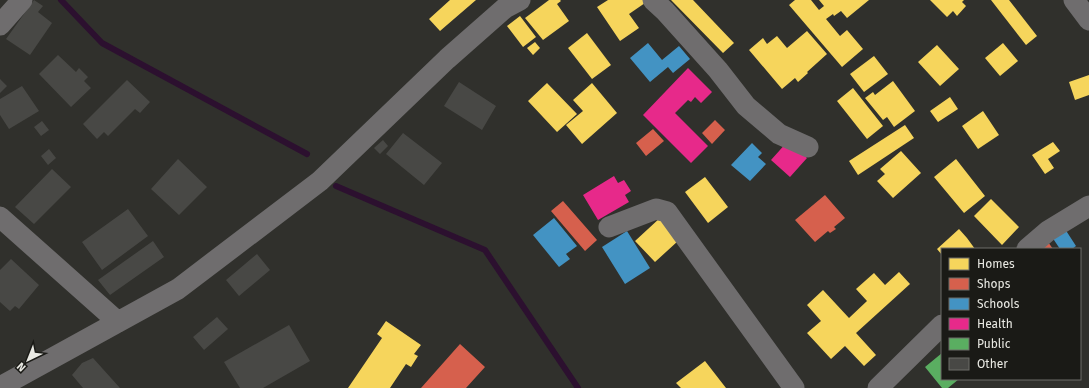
<svg xmlns="http://www.w3.org/2000/svg" width="1089" height="388" font-family="'Fira Sans',sans-serif">
  <style>
    .homes { fill: #f6d55c }
    .shops { fill: #d6604d }
    .schools { fill: #4393c3 }
    .health { fill: #e7298a }
    .public { fill: #5aae61 }
    .lines { fill: none; stroke-linecap: round; stroke-linejoin: round }
    .stream { stroke: #2c102f; stroke-width: 6 }
    .building { fill: #484845 }
    .minor { stroke: #6f6d6e; stroke-width: 21 }
  </style>
  <rect width="100%" height="100%" fill="#30302c"/>
  <path class="homes" d="M 450,0 L 476,0 L 440,31 L 429,19 Z
    M 549,0 L 560,0 L 561,1 L 557,4 L 569,21 L 543,40 L 525,18 Z
    M 608,0 L 643,0 L 645,3 L 629,14 L 639,28 L 620,41 L 597,7 Z
    M 671,0 L 693,0 L 734,43 L 723,53 Z
    M 795,0 L 811,0 L 819,10 L 824,6 L 819,0 L 869,0 L 847,18 L 841,11 L 834,16 L 833,14 L 826,19 L 840,36 L 847,30 L 863,49 L 842,67 L 789,5 Z
    M 930,0 L 964,0 L 962,2 L 966,6 L 957,16 L 953,11 L 947,17 Z
    M 991,0 L 1009,0 L 1037,36 L 1026,45 Z
    M 520,16 L 536,37 L 523,47 L 507,26 Z
    M 807,31 L 827,54 L 807,72 L 808,73 L 798,82 L 795,78 L 782,89 L 749,50 L 763,38 L 767,44 L 777,36 L 787,48 Z
    M 587,33 L 611,65 L 592,79 L 568,48 Z
    M 535,42 L 540,48 L 533,55 L 527,48 Z
    M 1003,43 L 1018,61 L 1000,76 L 985,58 Z
    M 937,45 L 959,69 L 940,86 L 918,62 Z
    M 874,56 L 888,74 L 864,92 L 850,74 Z
    M 1089,75 L 1089,95 L 1075,100 L 1069,82 Z
    M 893,81 L 915,111 L 894,127 L 887,117 L 883,120 L 865,98 L 873,92 L 875,95 Z
    M 547,83 L 577,114 L 557,132 L 528,101 Z
    M 592,83 L 617,113 L 582,144 L 566,125 L 583,111 L 573,100 Z
    M 853,88 L 883,126 L 867,139 L 837,101 Z
    M 950,97 L 958,109 L 938,122 L 930,111 Z
    M 983,111 L 999,135 L 978,149 L 962,126 Z
    M 905,125 L 914,138 L 858,175 L 849,161 Z
    M 1053,142 L 1060,151 L 1048,159 L 1054,168 L 1045,174 L 1032,155 Z
    M 901,151 L 921,173 L 893,198 L 877,181 L 885,174 L 880,169 Z
    M 956,159 L 985,196 L 964,213 L 934,177 Z
    M 705,177 L 728,207 L 708,223 L 685,192 Z
    M 991,199 L 1019,227 L 1002,245 L 974,216 Z
    M 661,217 L 678,241 L 655,262 L 635,241 Z
    M 959,229 L 967,238 L 964,239 L 967,238 L 975,249 L 942,249 L 942,255 L 937,249 Z
    M 899,272 L 910,284 L 856,333 L 876,355 L 864,366 L 845,346 L 831,359 L 807,333 L 821,321 L 807,305 L 823,290 L 849,318 L 867,301 L 856,289 L 874,273 L 885,285 Z
    M 386,321 L 421,345 L 414,354 L 418,356 L 411,367 L 406,364 L 390,388 L 348,388 L 382,338 L 377,334 Z
    M 705,361 L 726,388 L 681,388 L 676,383 Z"/>
  <path class="shops" d="M 715,120 L 725,130 L 712,144 L 702,133 Z
    M 653,129 L 664,141 L 646,156 L 636,143 Z
    M 825,195 L 845,218 L 834,227 L 836,229 L 830,233 L 828,231 L 815,242 L 795,220 Z
    M 563,201 L 597,240 L 585,251 L 551,211 Z
    M 1048,242 L 1053,249 L 1038,249 Z
    M 460,344 L 485,367 L 466,388 L 421,388 Z"/>
  <path class="schools" d="M 648,43 L 662,60 L 679,46 L 690,59 L 673,73 L 668,67 L 650,82 L 630,58 Z
    M 752,143 L 762,153 L 758,157 L 766,164 L 750,181 L 731,165 Z
    M 554,218 L 577,246 L 566,254 L 570,259 L 559,267 L 533,235 Z
    M 1065,229 L 1076,246 L 1072,249 L 1060,249 L 1052,237 Z
    M 627,231 L 650,268 L 625,284 L 602,247 Z"/>
  <path class="health" d="M 688,68 L 712,92 L 701,103 L 695,97 L 691,102 L 688,100 L 675,113 L 708,146 L 691,163 L 643,115 Z
    M 788,141 L 807,158 L 790,177 L 771,160 Z
    M 614,176 L 618,183 L 624,180 L 631,191 L 625,195 L 629,202 L 598,220 L 583,195 Z"/>
  <path class="public" d="M 942,353 L 942,379 L 959,379 L 948,388 L 942,388 L 925,367 Z"/>
  <g class="lines">
    <path class="stream" d="M 61,0 L 102,43 L 307,154
      M 336,186 L 485,250 L 578,388"/>
  </g>
  <path class="building" d="M 34,0 L 43,6 L 38,12 L 52,23 L 30,55 L 6,39 Z
    M 58,55 L 76,72 L 79,68 L 88,77 L 84,81 L 91,88 L 71,107 L 39,74 Z
    M 0,79 L 7,86 L 0,93 Z
    M 127,80 L 150,102 L 140,113 L 135,109 L 108,136 L 104,132 L 97,139 L 83,124 Z
    M 459,82 L 496,106 L 482,130 L 444,106 Z
    M 22,86 L 39,111 L 9,129 L 0,115 L 0,99 Z
    M 42,121 L 49,130 L 41,136 L 34,127 Z
    M 403,133 L 442,163 L 424,185 L 386,154 Z
    M 383,140 L 388,146 L 380,154 L 374,148 Z
    M 49,149 L 56,158 L 48,165 L 41,156 Z
    M 178,159 L 207,187 L 179,215 L 151,189 Z
    M 52,169 L 71,187 L 34,224 L 15,207 Z
    M 128,209 L 148,236 L 102,270 L 82,242 Z
    M 153,241 L 164,257 L 110,295 L 98,280 Z
    M 257,254 L 270,270 L 239,296 L 226,280 Z
    M 11,259 L 39,285 L 19,309 L 15,306 L 10,311 L 0,302 L 0,270 Z
    M 217,317 L 228,329 L 204,350 L 193,337 Z
    M 289,325 L 310,361 L 263,388 L 240,388 L 224,362 Z
    M 93,358 L 120,388 L 83,388 L 72,375 L 82,363 Z"/>
  <g class="lines">
    <path class="minor" d="M 653,0 L 665,11 L 718,70 L 746,106 L 779,134 L 808,147
      M 1074,0 L 1089,20
      M 0,25 L 22,0
      M 0,217 L 118,322
      M 609,227 L 656,209 L 667,212 L 794,388
      M 1027,249 L 1048,231 L 1089,206
      M 0,387 L 178,289 L 320,181 L 447,59 L 505,8 L 520,0
      M 878,388 L 942,325"/>
  </g>
  <rect x="941" y="248" width="140" height="132" fill="#1a1a16" stroke="#6d6d68"/>
  <rect x="949" y="258" width="20" height="12" fill="#f6d55c" stroke="#6d6d68"/>
  <text x="977" y="268" font-size="12" fill="#e9e9e3">Homes</text>
  <rect x="949" y="278" width="20" height="12" fill="#d6604d" stroke="#6d6d68"/>
  <text x="977" y="288" font-size="12" fill="#e9e9e3">Shops</text>
  <rect x="949" y="298" width="20" height="12" fill="#4393c3" stroke="#6d6d68"/>
  <text x="977" y="308" font-size="12" fill="#e9e9e3">Schools</text>
  <rect x="949" y="318" width="20" height="12" fill="#e7298a" stroke="#6d6d68"/>
  <text x="977" y="328" font-size="12" fill="#e9e9e3">Health</text>
  <rect x="949" y="338" width="20" height="12" fill="#5aae61" stroke="#6d6d68"/>
  <text x="977" y="348" font-size="12" fill="#e9e9e3">Public</text>
  <rect x="949" y="358" width="20" height="12" fill="#484845" stroke="#6d6d68"/>
  <text x="977" y="368" font-size="12" fill="#e9e9e3">Other</text>
  <g transform="translate(28 360) rotate(223)" stroke="#1a1a16" stroke-width="3" paint-order="stroke">
  <path d="M0-3L7 15L0 10L-7 15Z" fill="#e9e9e3"/>
  <text y="-6" font-size="11" font-weight="bold" text-anchor="middle" fill="#e9e9e3">N</text>
  </g>
</svg>
